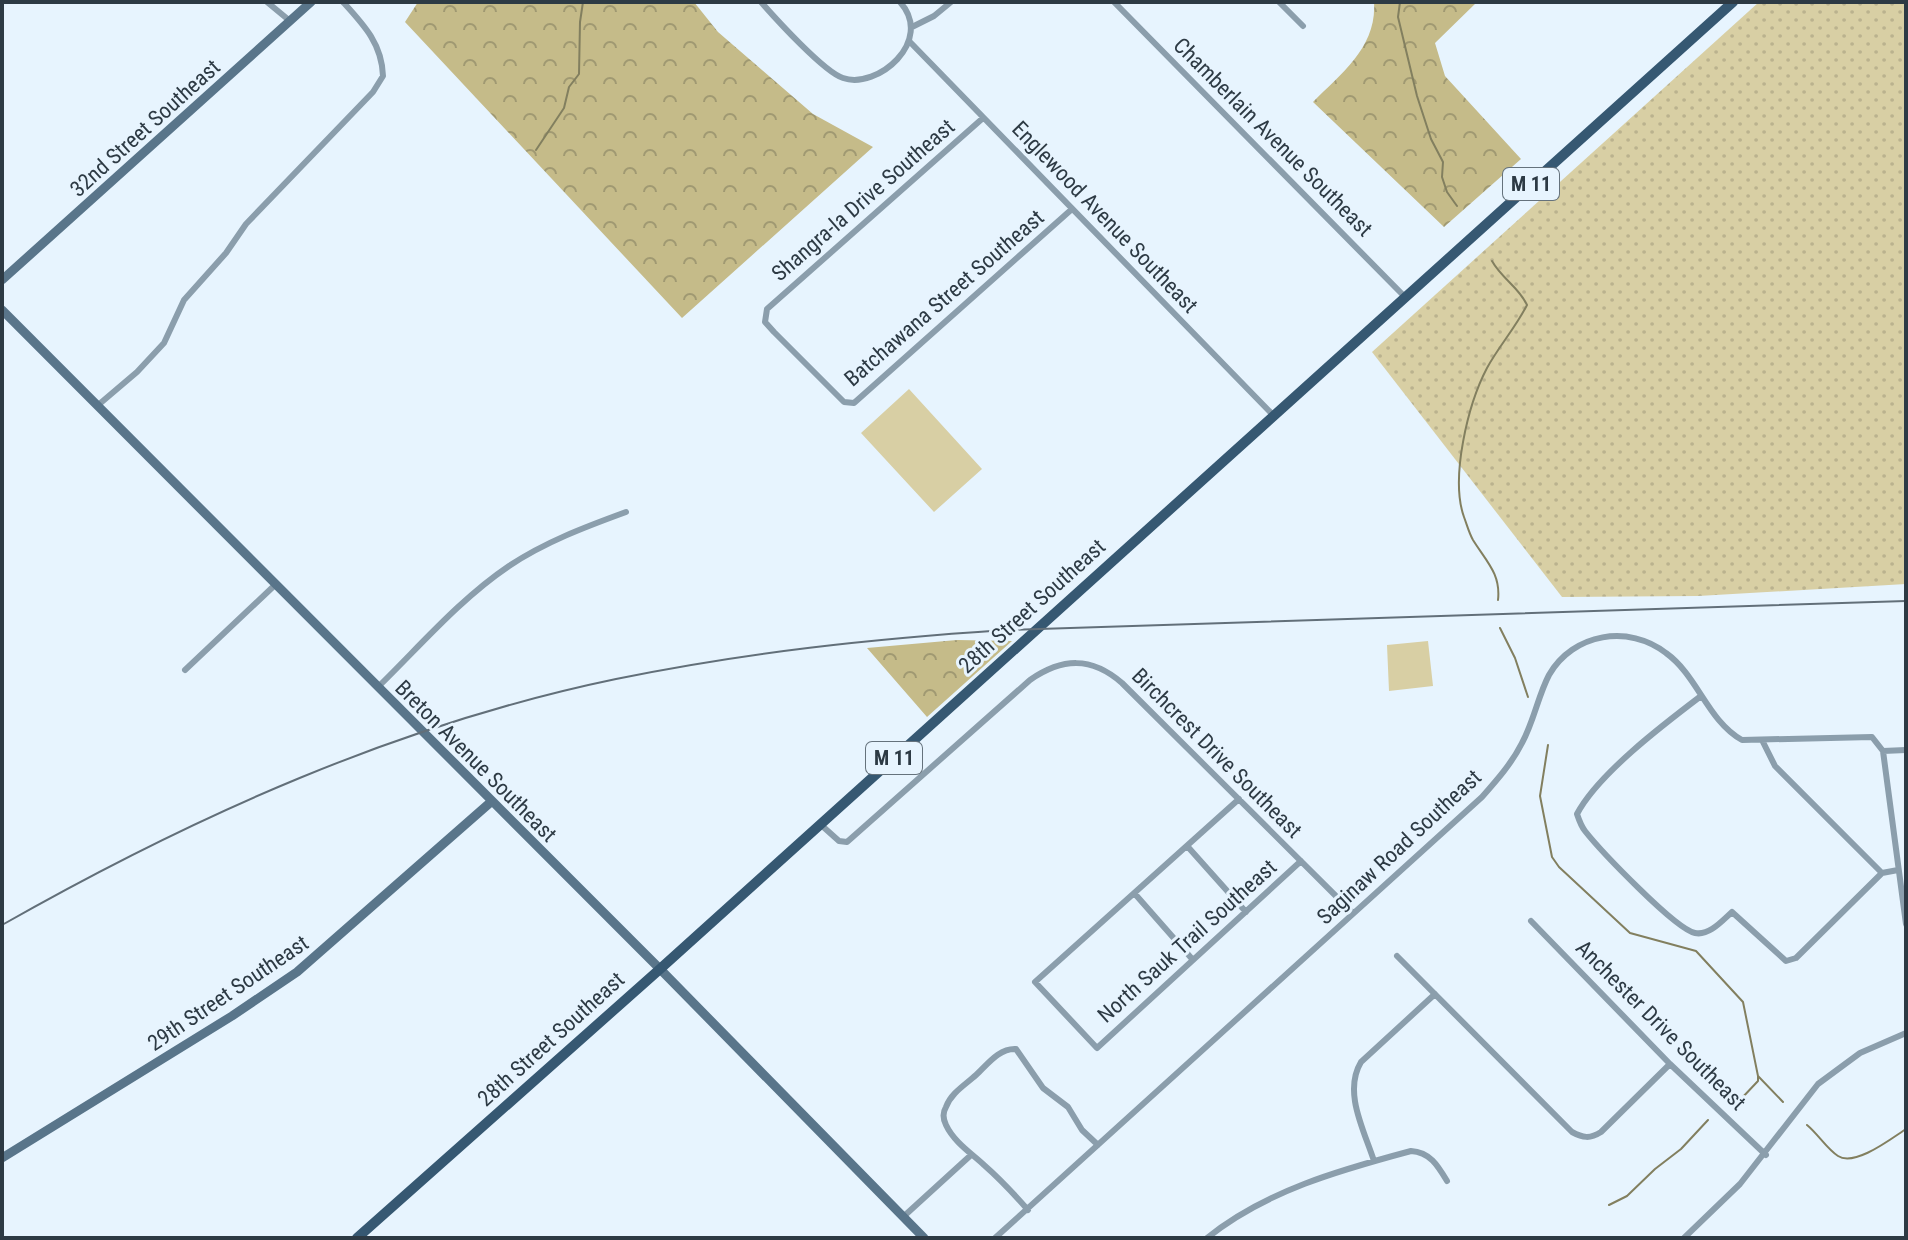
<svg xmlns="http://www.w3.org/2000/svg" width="1908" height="1240" font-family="'Roboto Condensed',sans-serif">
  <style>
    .grass { fill: url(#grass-dots) }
    .forest { fill: url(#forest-crowns) }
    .garden { fill: #d8cfa4 }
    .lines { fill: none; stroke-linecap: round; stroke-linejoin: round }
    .stream { stroke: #827f5f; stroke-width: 2 }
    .street { stroke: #8b9eac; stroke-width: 6 }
    .secondary { stroke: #59758a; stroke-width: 9 }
    .primary { stroke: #365872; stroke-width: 10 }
    .rail { stroke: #626f79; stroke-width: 2 }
    .labels { text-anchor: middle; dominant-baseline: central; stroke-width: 6; stroke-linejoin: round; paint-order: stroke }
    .shield { fill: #e7f4fe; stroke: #65727c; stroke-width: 2 }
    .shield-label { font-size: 20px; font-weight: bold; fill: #2d3a44 }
    .street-label { font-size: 22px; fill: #2d3a44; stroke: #e7f4fe }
  </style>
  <defs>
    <pattern id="grass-dots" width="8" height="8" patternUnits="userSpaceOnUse" patternTransform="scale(2)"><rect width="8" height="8" fill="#d8cfa4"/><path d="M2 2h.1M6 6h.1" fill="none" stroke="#bab28e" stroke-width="1.8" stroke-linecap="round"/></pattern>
    <pattern id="forest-crowns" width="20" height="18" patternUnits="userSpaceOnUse" patternTransform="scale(2)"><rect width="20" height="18" fill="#c5bb89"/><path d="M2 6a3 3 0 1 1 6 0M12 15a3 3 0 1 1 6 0" fill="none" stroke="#a09972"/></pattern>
  </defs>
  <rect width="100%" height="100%" fill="#e7f4fe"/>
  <path class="grass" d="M 1759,2 L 1906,2 L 1906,584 L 1698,596 L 1562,597 L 1372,352 Z"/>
  <path class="forest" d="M 418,2 L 694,2 L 718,32 L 813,114 L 873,147 L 682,318 L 405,22 Z
    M 1374,2 L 1477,2 L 1435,43 L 1445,76 L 1521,159 L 1444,227 L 1313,102 C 1342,73 1377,47 1374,2 Z
    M 957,640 L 1012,641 L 927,717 L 867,648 Z"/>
  <path class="garden" d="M 909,389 L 982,469 L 934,512 L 861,433 Z
    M 1428,641 L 1433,686 L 1389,691 L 1387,645 Z"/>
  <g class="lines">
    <path class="stream" d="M 1400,2 L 1398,17 L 1417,96 L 1431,139 L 1443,162 L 1442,177 L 1447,192 L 1457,206
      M 536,150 L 564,108 L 569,87 L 579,74 L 580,22 L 583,2
      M 1492,261 C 1502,279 1519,287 1527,305 C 1516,327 1499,346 1487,368 C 1468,404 1450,478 1464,517 C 1467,525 1469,533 1473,540 C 1486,561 1501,574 1498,600
      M 1500,628 L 1515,658 L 1528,697
      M 1548,745 L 1540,796 L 1552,857 L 1559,867 L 1630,933 L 1696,951 L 1743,1002 L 1758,1076 L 1783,1102
      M 1740,1100 L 1758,1081 L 1758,1076
      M 1807,1125 C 1818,1134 1827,1149 1838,1156 C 1855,1167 1892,1138 1906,1129
      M 1609,1205 L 1627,1196 L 1655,1169 L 1681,1149 L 1708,1120"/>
    <path class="street" d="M 267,2 L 290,21
      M 761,2 C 776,19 824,72 843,78 C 877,90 935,41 900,2
      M 1114,2 L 1405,297
      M 1279,2 L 1303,26
      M 912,27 L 934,16 L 951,2
      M 910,42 L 1274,416
      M 983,118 L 767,309 L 765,322 L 774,332 L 844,402 L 854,403 L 1072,209
      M 97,406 L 137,372 L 164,343 L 184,300 L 226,253 L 246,224 L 373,92 L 383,76 C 382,44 364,25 343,2
      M 185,670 L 276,584
      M 378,687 C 420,646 460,599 509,566 C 545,542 585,527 626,512
      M 1701,696 C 1664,724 1598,774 1577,814 C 1579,820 1581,826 1585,831 C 1600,850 1675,929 1695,933 C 1709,936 1722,921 1732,912 L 1786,961 L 1796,958 L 1882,873
      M 1762,740 L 1775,766 L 1882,873 L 1898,870
      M 1883,751 L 1906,750
      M 1239,799 L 1035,982 L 1097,1048 L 1301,861
      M 820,824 L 839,841 L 847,842 L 1030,680 C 1062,658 1091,656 1122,683 L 1353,913
      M 1188,847 L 1246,912
      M 1135,894 L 1193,960
      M 1531,921 L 1670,1064 L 1766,1155
      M 1397,956 L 1572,1132 C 1583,1138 1590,1139 1601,1132 L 1670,1064
      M 1374,1161 C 1364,1130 1343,1092 1361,1062 L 1435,994
      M 1028,1210 C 1014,1194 1000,1179 984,1165 C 971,1153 954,1142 946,1125 C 943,1119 943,1112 946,1107 C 951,1093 965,1085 976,1075 C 987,1065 999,1048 1016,1049 L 1043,1088 L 1068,1107 L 1082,1130 L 1098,1145
      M 903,1217 L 971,1155
      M 995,1238 L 1482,797 C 1497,780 1512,763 1522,743 C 1534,721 1538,696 1549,675 C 1573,633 1629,624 1666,653 C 1698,676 1707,720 1742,740 L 1872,737 L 1883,751 L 1906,924
      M 1207,1238 C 1265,1191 1340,1170 1411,1151 C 1430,1152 1438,1166 1447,1181
      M 1684,1238 L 1740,1184 L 1818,1084 L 1860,1053 L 1906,1033"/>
    <path class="secondary" d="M 2,280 L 311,2
      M 2,310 L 660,969 L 924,1238
      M 2,1158 L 232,1016 L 297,972 L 492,801"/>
    <path class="primary" d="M 357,1238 L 660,969 L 1733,2"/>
    <path class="rail" d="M 2,925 C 194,816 399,724 616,679 C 748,652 871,639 1005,630 L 1906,601"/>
  </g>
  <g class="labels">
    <g class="shield">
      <rect x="1503" y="168" width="56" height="32" rx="6"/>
      <rect x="866" y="742" width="56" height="32" rx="6"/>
    </g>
    <g class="shield-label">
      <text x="1531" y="184">M 11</text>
      <text x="894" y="758">M 11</text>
    </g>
    <g class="street-label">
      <text transform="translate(145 128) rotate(-42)">32nd Street Southeast</text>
      <text transform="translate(1273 137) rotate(45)">Chamberlain Avenue Southeast</text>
      <text transform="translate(863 200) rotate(-41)">Shangra-la Drive Southeast</text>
      <text transform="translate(1105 217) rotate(46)">Englewood Avenue Southeast</text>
      <text transform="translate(944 298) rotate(-41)">Batchawana Street Southeast</text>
      <text transform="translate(1032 606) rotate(-42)">28th Street Southeast</text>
      <text transform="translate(1217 753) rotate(45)">Birchcrest Drive Southeast</text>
      <text transform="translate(476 761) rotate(45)">Breton Avenue Southeast</text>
      <text transform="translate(1399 847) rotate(-43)">Saginaw Road Southeast</text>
      <text transform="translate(1187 941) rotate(-42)">North Sauk Trail Southeast</text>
      <text transform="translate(228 993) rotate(-34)">29th Street Southeast</text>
      <text transform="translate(1661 1025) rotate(45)">Anchester Drive Southeast</text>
      <text transform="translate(551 1039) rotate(-42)">28th Street Southeast</text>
    </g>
  </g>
  <rect width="1908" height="1240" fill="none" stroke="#2d3a44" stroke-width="8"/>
</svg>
